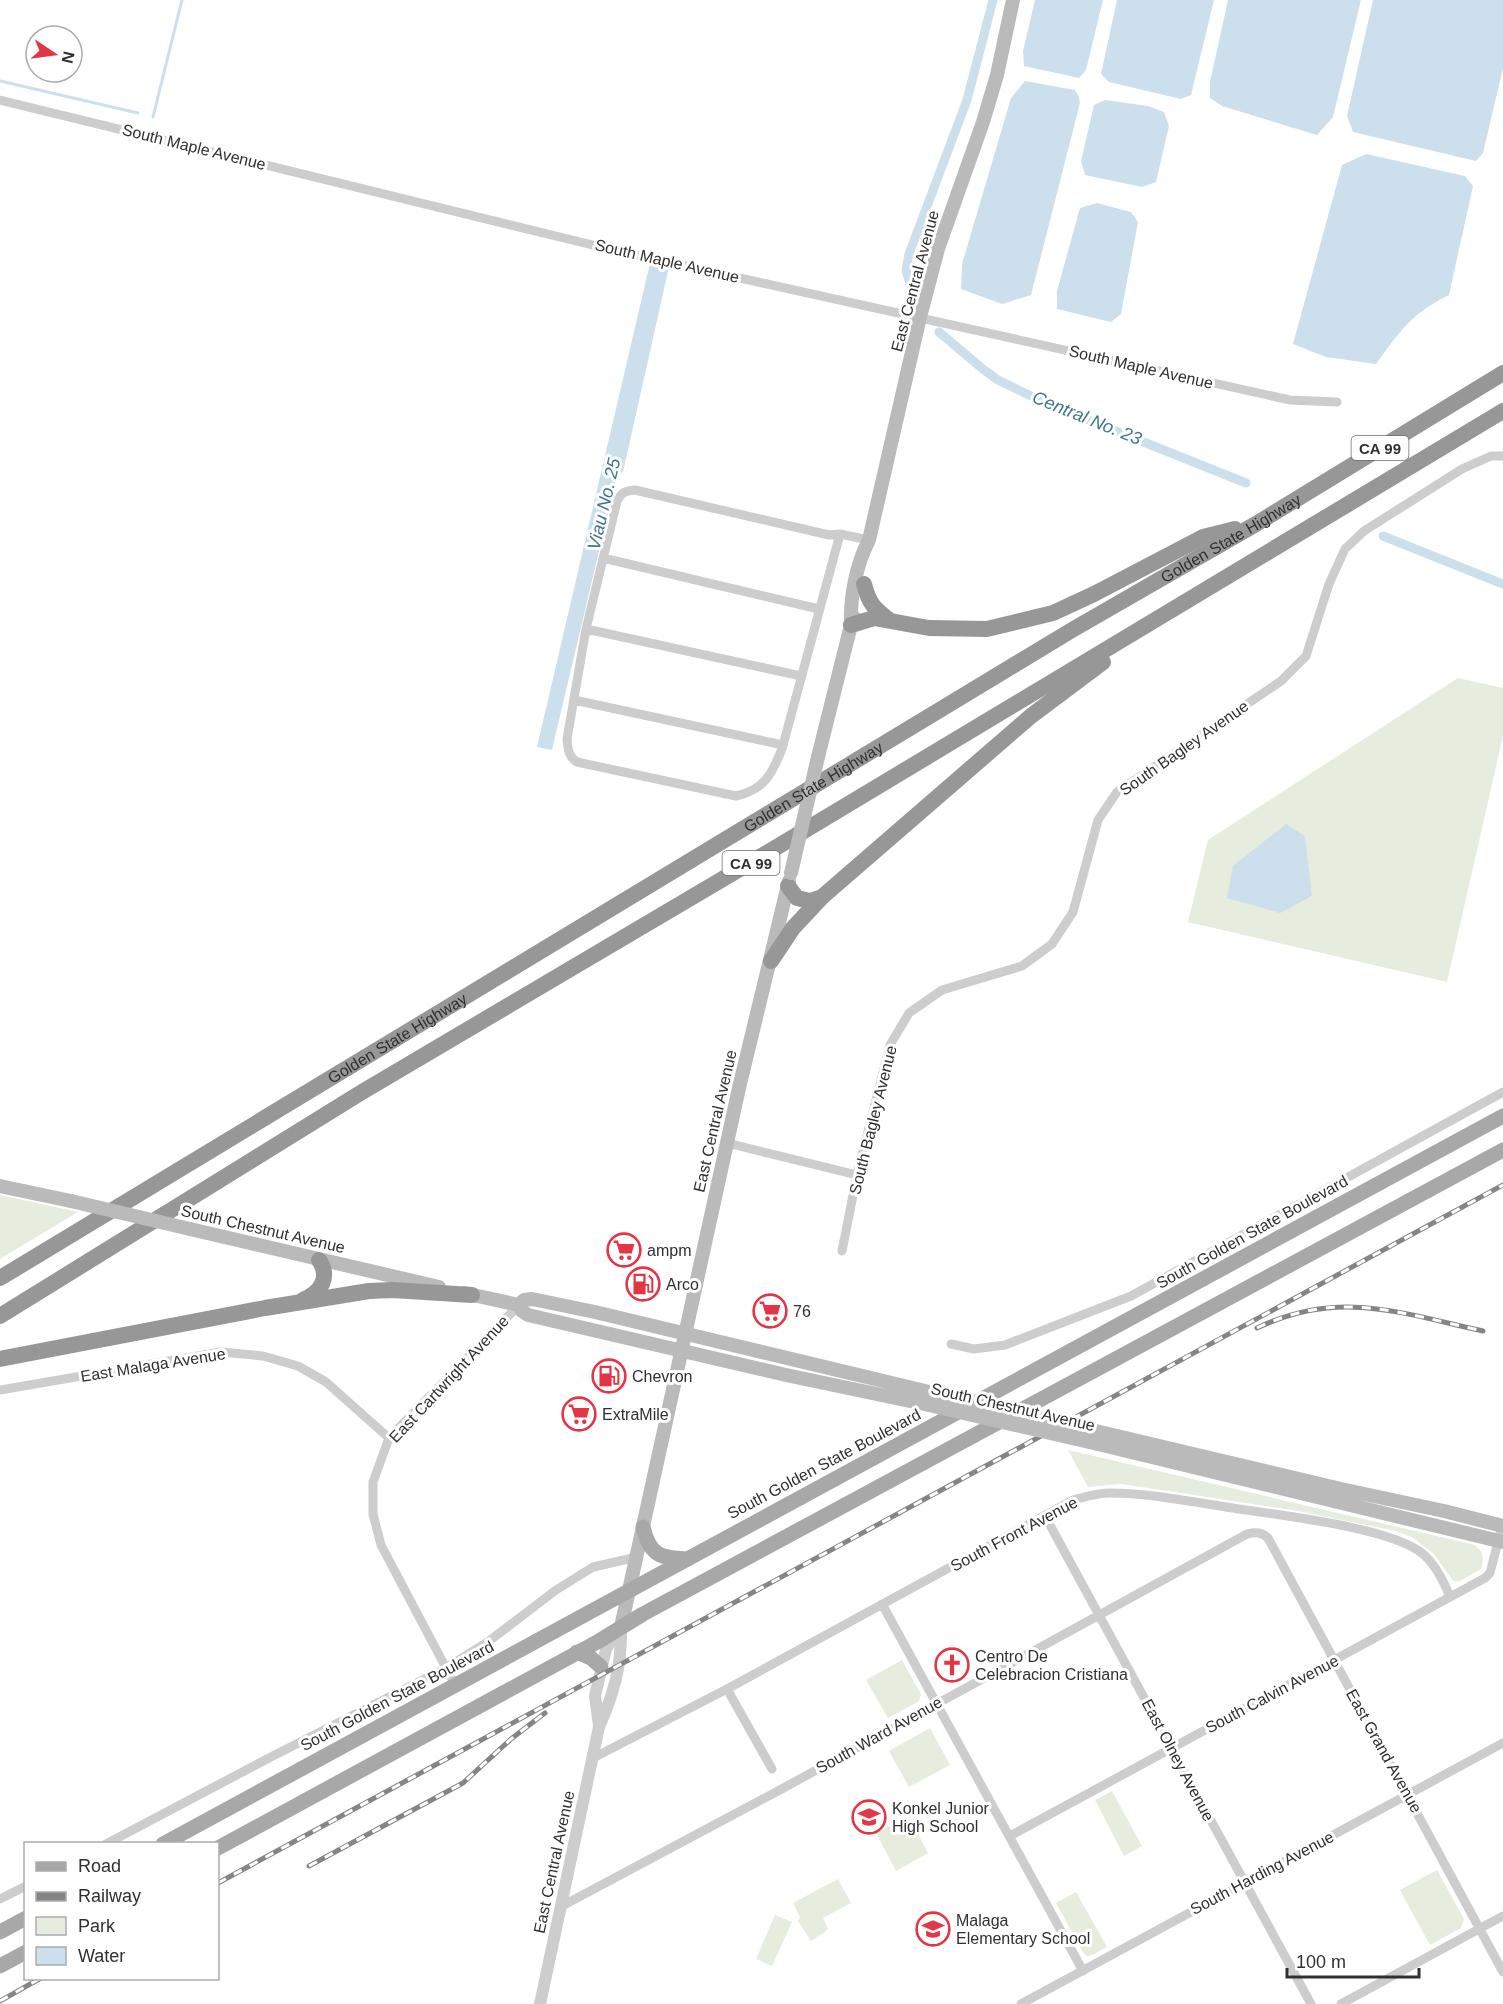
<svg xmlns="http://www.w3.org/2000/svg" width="1503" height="2004" font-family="Helvetica,sans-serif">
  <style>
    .green { fill: #e6edde }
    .water { fill: #cbe0ec }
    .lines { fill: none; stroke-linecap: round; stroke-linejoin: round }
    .stream { stroke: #cbe0ec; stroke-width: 3 }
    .canal { stroke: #cbe0ec; stroke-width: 9 }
    .minor { stroke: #cdcdcd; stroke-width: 9 }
    .tertiary { stroke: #cdcdcd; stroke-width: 12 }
    .secondary { stroke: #bababa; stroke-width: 14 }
    .primary { stroke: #a8a8a8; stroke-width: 15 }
    .motorway { stroke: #979797; stroke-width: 16 }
    .rail-casing { stroke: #858585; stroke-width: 5 }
    .rail { stroke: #fff; stroke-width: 3; stroke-dasharray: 9; stroke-linecap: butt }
    .secondary-bridge { stroke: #bababa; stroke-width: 14 }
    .labels { text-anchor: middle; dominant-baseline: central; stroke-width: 6; stroke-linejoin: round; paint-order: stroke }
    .shield { fill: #fff; stroke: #6e6e6e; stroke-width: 1.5 }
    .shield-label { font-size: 15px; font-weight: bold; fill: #303030 }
    .street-label { font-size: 16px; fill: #303030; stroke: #fff }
    .poi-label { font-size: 16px; fill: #303030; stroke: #fff; text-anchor: start }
    .water-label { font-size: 18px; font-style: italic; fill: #3e7392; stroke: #fff }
  </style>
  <rect width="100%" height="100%" fill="#fff"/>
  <path class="green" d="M 1458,678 L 1503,688 L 1503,736 L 1447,982 L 1188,922 L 1208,840 Z
    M 0,1195 L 78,1212 L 0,1259 Z
    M 1068,1450 L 1475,1545 C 1484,1552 1484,1558 1481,1569 L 1458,1582 L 1453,1581 L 1434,1554 L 1425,1547 L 1412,1537 L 1396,1531 L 1298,1511 L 1142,1487 L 1122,1484 L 1088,1487 Z
    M 902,1660 L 921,1694 L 919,1701 L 888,1718 L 866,1680 Z
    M 930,1728 L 950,1765 L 909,1787 L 889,1751 Z
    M 1112,1791 L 1142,1846 L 1124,1856 L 1095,1800 Z
    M 908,1816 L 928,1853 L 896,1871 L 876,1833 Z
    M 1437,1870 L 1464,1919 L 1461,1928 L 1430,1945 L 1400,1890 Z
    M 838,1879 L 851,1903 L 823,1918 L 828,1928 L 825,1932 L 811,1941 L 798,1921 L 800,1917 L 793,1903 Z
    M 1076,1892 L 1107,1947 L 1092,1955 L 1087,1956 L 1083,1953 L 1056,1903 Z
    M 775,1915 L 792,1922 L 772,1966 L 756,1959 Z"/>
  <path class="water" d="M 1035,0 L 1103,0 L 1086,70 L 1079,78 L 1024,66 L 1023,51 Z
    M 1117,0 L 1214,0 L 1191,95 L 1181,99 L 1109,82 L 1101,74 Z
    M 1228,0 L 1361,0 L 1333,117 L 1317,135 L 1222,106 L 1210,98 L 1210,82 Z
    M 1373,0 L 1503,0 L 1503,68 L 1483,153 L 1476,161 L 1353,132 L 1347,116 Z
    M 1025,81 L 1075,90 L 1079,97 L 1080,103 L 1031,295 L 1002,304 L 961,289 L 962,264 L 1011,98 Z
    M 1105,100 L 1148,106 L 1164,112 L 1169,126 L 1156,182 L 1142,187 L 1085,175 L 1081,161 L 1094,105 Z
    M 1366,154 L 1465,176 L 1473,186 L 1449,295 C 1412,313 1400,331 1376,364 L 1326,357 L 1293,344 L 1342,165 Z
    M 1097,203 L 1131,212 L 1138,222 L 1121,314 L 1111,322 L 1057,309 L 1057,291 L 1080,208 Z
    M 650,263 L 669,267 L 623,472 L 617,475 L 552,750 L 537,747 Z
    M 1286,824 L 1305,836 L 1312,896 L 1280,913 L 1227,898 L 1233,866 Z"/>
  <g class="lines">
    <path class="stream" d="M 0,81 L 138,113
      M 153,117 L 182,0"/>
    <path class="canal" d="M 910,284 L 906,270 L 909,254 L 967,100 L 993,0
      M 939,332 L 984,370 L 998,380 L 1041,401 L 1246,483
      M 1383,536 L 1503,584"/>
    <path class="minor" d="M 0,100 L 609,249 L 1290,400 L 1337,402
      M 840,534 L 782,749 C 772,774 764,790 736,796 L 577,762 C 568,757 568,748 567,739 L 586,629 L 617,501 C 622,492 625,491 635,490 L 829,535 L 840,534 L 869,540
      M 603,558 L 819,609
      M 586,629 L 801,676
      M 574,700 L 783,745
      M 727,1143 L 857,1175
      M 842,1251 L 857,1175 L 890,1045 L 909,1013 L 942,990 L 1022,966 L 1052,944 L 1073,912 L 1098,820 L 1117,792 L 1281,681 L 1306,656 L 1329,584 L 1345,549 L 1364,531 L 1462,469 L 1491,456 L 1503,456
      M 951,1344 L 974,1349 L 1005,1345 L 1131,1296 L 1503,1092
      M 0,1390 L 221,1352 L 263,1356 L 298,1366 L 326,1382 L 389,1438
      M 1045,1516 L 1311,2004
      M 882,1604 L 1083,1971
      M 455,1685 L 381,1545 L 373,1514 L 373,1482 L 389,1438 L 519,1305
      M 727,1689 L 772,1769
      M 593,1758 L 727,1689 L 1073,1500 C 1085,1497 1097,1493 1109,1493 C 1150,1493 1192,1502 1233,1508 C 1277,1515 1391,1527 1423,1554 C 1436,1565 1444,1582 1450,1597
      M 1010,1836 L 1485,1578 L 1490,1573 L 1502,1526
      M 106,1844 L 267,1759 L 446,1668 L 489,1641 L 556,1590 L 593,1567 L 637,1557
      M 0,1899 L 26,1886
      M 562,1906 L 778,1791 L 1247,1534 C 1256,1532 1262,1532 1268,1538 L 1503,1972
      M 1021,2004 L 1503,1743
      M 1341,2004 L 1503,1916"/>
    <path class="tertiary" d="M 599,1726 L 595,1696 L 606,1649 L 617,1632
      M 540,2004 L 599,1727 C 614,1694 622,1664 621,1627"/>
    <path class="secondary" d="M 851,625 C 850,597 856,565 869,540 L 920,317 L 938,249 L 983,122 L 997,75 L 1013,0
      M 818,757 L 851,625 L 854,617
      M 0,1186 L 71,1201
      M 190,1229 L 439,1287
      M 464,1293 L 519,1305 L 522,1311 L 528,1315 L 786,1375 L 929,1405
      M 519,1305 L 524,1300 L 532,1299 L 595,1312 L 946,1396
      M 1117,1436 L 1341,1489 L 1444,1511 L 1503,1526
      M 1098,1444 L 1503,1542
      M 621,1627 L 739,1088 L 789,881"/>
    <path class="primary" d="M 643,1527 C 650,1556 660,1558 688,1559
      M 577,1652 L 591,1658 L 601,1667
      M 163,1844 L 1503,1116
      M 218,1848 L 599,1641 L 643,1614 L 1503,1150
      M 0,1932 L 26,1918
      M 0,1966 L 26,1952"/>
    <g class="motorway">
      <path d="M 864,584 C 869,604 874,608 889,620"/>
      <path d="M 851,625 L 874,618 L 929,628 L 987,629 L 1053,613 L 1094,594 L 1203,537 L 1235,529"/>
      <path d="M 788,886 L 797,898 L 810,901 L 822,897"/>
      <path d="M 771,961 L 793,928 L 822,897 L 1031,716 L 1103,662"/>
      <path id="s1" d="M 0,1278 L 1072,630 L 1256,524 L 1503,373"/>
      <path d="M 303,1300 C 320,1293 331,1278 319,1260"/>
      <path d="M 0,1316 L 362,1092 L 782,844 L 1503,411"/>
      <path d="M 0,1359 L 265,1308 L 369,1291 L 393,1290 L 472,1295"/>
    </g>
    <defs>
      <path id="rail" d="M 1257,1328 C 1339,1289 1400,1313 1483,1331
        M 309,1866 L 463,1783 L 511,1739 L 545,1713
        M 218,1883 L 1503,1185
        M 0,2001 L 41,1978"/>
    </defs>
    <use href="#rail" class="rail-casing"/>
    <use href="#rail" class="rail"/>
    <path class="secondary-bridge" d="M 791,873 L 818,757
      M 71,1201 L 190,1229
      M 946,1396 L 1117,1436
      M 929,1405 L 1098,1444"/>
  </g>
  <defs>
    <symbol id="supermarket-ring" viewBox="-11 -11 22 22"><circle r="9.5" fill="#fff" stroke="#e43545" stroke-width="1.5"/><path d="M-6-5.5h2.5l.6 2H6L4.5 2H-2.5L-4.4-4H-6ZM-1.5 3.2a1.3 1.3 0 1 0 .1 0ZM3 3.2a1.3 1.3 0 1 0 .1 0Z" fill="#e43545"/></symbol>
    <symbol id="fuel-ring" viewBox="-11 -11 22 22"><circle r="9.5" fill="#fff" stroke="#e43545" stroke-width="1.5"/><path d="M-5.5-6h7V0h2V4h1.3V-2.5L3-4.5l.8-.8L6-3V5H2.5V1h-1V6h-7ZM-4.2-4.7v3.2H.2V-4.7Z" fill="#e43545"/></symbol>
    <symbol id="church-ring" viewBox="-11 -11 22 22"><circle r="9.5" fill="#fff" stroke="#e43545" stroke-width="1.5"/><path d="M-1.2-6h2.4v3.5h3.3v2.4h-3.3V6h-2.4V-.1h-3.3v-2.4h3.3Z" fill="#e43545"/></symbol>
    <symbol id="school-ring" viewBox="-11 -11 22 22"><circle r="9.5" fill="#fff" stroke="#e43545" stroke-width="1.5"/><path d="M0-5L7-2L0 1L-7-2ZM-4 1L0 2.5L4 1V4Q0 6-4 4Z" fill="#e43545"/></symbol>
  </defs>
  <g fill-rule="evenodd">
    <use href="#supermarket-ring" x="605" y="1231" width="38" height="38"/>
    <use href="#fuel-ring" x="624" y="1265" width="38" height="38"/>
    <use href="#supermarket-ring" x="751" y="1292" width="38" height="38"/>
    <use href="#fuel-ring" x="590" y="1357" width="38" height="38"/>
    <use href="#supermarket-ring" x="560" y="1395" width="38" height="38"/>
    <use href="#church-ring" x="933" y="1646" width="38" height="38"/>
    <use href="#school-ring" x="850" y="1798" width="38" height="38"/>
    <use href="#school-ring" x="914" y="1910" width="38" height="38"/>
  </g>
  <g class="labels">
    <g class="shield">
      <rect x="1351.5" y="436" width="57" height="24" rx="4.5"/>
      <rect x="722.5" y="851" width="57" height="24" rx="4.5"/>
    </g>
    <g class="shield-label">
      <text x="1380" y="448">CA 99</text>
      <text x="751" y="863">CA 99</text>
    </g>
    <g class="street-label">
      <text transform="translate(194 147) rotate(14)">South Maple Avenue</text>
      <text transform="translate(667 261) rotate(13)">South Maple Avenue</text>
      <text transform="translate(915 281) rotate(-75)">East Central Avenue</text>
      <text transform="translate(1141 367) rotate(13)">South Maple Avenue</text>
      <text stroke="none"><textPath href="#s1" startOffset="1436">Golden State Highway</textPath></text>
      <text transform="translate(1184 748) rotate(-35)">South Bagley Avenue</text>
      <text stroke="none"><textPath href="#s1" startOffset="950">Golden State Highway</textPath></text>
      <text stroke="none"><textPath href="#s1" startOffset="464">Golden State Highway</textPath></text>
      <text transform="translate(873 1120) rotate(-76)">South Bagley Avenue</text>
      <text transform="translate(715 1121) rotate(-77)">East Central Avenue</text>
      <text transform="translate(263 1229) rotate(13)">South Chestnut Avenue</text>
      <text transform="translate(1252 1232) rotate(-29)">South Golden State Boulevard</text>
      <text transform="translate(153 1365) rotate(-9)">East Malaga Avenue</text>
      <text transform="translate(449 1379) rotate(-47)">East Cartwright Avenue</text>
      <text transform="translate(1013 1407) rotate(13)">South Chestnut Avenue</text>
      <text transform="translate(824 1464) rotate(-28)">South Golden State Boulevard</text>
      <text transform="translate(1014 1534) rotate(-28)">South Front Avenue</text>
      <text transform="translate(1272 1694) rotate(-28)">South Calvin Avenue</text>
      <text transform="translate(397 1696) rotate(-28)">South Golden State Boulevard</text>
      <text transform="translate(879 1735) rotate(-29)">South Ward Avenue</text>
      <text transform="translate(1384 1751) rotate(61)">East Grand Avenue</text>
      <text transform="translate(1178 1760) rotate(62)">East Olney Avenue</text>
      <text transform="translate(554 1862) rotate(-78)">East Central Avenue</text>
      <text transform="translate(1262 1873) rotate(-28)">South Harding Avenue</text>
    </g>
    <g class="poi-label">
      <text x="647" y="1250">ampm</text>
      <text x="666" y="1284">Arco</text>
      <text x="793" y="1311">76</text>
      <text x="632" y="1376">Chevron</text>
      <text x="602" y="1414">ExtraMile</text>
      <text x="975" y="1656">Centro De<tspan x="975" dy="18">Celebracion Cristiana</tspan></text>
      <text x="892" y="1808">Konkel Junior<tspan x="892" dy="18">High School</tspan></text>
      <text x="956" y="1920">Malaga<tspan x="956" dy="18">Elementary School</tspan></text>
    </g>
    <g class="water-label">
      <text transform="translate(1087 418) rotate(22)">Central No. 23</text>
      <text transform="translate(604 504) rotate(-77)">Viau No. 25</text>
    </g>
  </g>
  <rect x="24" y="1842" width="195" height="138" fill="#ffffff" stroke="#acacac" stroke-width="1.5"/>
  <rect x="36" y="1862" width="30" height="9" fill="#a8a8a8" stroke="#acacac" stroke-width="1.5"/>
  <text x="78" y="1872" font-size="18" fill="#303030">Road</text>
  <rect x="36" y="1892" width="30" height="9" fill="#858585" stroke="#acacac" stroke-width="1.5"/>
  <text x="78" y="1902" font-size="18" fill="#303030">Railway</text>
  <rect x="36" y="1917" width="30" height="18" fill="#e6edde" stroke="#acacac" stroke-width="1.5"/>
  <text x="78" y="1932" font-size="18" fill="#303030">Park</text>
  <rect x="36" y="1947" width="30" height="18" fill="#cbe0ec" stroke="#acacac" stroke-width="1.5"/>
  <text x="78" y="1962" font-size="18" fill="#303030">Water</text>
  <g transform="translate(54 54) rotate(103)"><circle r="28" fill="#ffffff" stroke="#acacac" stroke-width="1.5"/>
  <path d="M0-4.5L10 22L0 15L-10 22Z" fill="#e43545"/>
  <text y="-9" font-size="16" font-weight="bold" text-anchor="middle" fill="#303030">N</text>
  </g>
  <path d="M1287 1968v9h132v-9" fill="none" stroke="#303030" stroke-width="3"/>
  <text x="1296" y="1968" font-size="18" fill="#303030" stroke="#ffffff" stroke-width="4.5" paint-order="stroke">100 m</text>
</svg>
